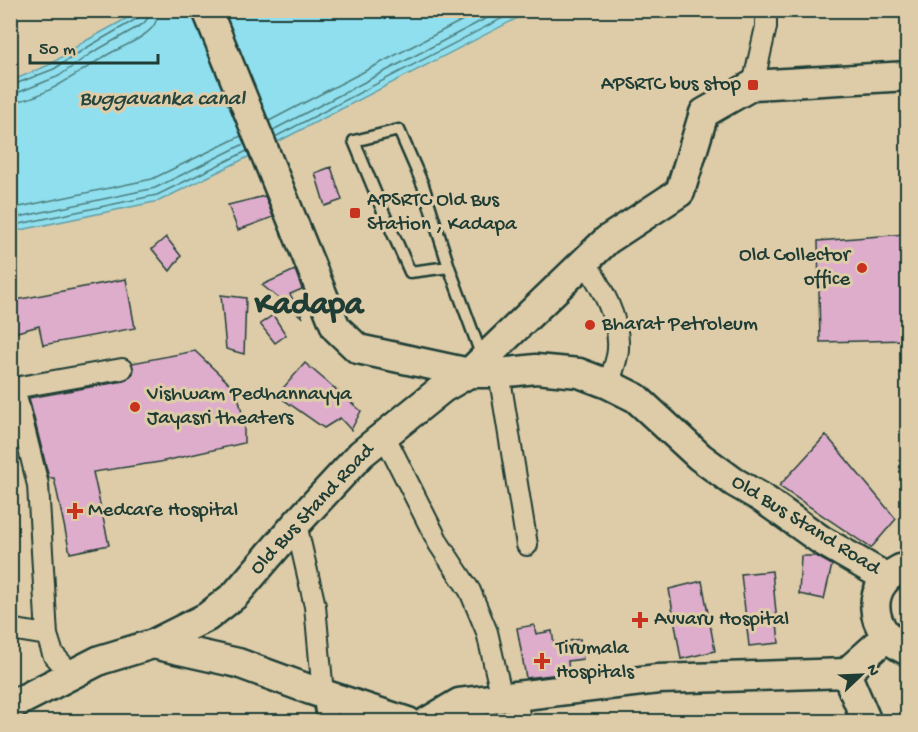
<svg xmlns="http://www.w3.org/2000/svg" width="918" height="732" font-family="'Gochi Hand',sans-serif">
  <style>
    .water { fill: #90dfee; stroke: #639ea4; stroke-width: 1.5 }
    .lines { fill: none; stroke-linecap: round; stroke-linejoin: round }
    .shore { stroke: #4c7e7e; stroke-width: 1.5 }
    .building { fill: #deadcb; stroke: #1f3d34; stroke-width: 1.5 }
    .lane-casing { stroke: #1f3d34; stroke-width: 15 }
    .street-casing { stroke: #1f3d34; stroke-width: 24 }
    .secondary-casing { stroke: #1f3d34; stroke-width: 33 }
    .lane { stroke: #decca9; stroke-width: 10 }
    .street { stroke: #decca9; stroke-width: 20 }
    .secondary { stroke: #decca9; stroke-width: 28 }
    .poi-dot { fill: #c8321e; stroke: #decca9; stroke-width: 2 }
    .labels { text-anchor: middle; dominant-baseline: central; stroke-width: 6; stroke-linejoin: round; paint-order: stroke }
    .poi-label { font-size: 21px; fill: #1f3d34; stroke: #decca9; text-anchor: start }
    .street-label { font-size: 21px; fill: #1f3d34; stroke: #decca9 }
    .water-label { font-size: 22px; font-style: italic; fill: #25453d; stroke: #decca9 }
    .town-label { font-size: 33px; font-weight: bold; fill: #1f3d34; stroke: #decca9 }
  </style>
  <rect width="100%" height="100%" fill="#decca9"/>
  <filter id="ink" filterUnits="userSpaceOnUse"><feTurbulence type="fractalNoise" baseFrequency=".0167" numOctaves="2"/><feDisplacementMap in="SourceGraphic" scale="12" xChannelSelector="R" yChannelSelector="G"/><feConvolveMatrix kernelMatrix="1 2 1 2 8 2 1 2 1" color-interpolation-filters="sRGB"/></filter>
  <g filter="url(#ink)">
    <path class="water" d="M 140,11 L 531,11 L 258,152 L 159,201 L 11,232 L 11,81 L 51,64 L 82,43 Z"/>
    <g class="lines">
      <path class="shore" d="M 10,86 L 54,69 L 86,48 L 138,18 L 141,10
        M 10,93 L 17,93 L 59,76 L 90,54 L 143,24 L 148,18 L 149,10
        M 10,102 C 42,101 81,70 107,55 C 121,47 141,40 152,28 C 156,23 158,17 158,10
        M 269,121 L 482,10
        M 273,130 L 502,10
        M 275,137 L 518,10
        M 10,209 L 152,179 L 241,136
        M 10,219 L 155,188 L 244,144
        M 10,226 L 157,195 L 247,151"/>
    </g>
    <path class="building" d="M 331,167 L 342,200 L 325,206 L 315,173 Z
      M 265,196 L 273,217 L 238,230 L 228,205 Z
      M 905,234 L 908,340 L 820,342 L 818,241 Z
      M 166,237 L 181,256 L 170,271 L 152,249 Z
      M 295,270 L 302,289 L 290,294 L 303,318 L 262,285 Z
      M 126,279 L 135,328 L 43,345 L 39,326 L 10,334 L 10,301 Z
      M 221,295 L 246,298 L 244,354 L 226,349 Z
      M 273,315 L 286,335 L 275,343 L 260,324 Z
      M 195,351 L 237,391 L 244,422 L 244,443 L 160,462 L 93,472 L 109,545 L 70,553 L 54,478 L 49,478 L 29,398 L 124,381 L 133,374 L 132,363 Z
      M 305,363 L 361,411 L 351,430 L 340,418 L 324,428 L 277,395 Z
      M 826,435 L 896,519 L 871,548 L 779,486 Z
      M 801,556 L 816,556 L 832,565 L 824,599 L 799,594 Z
      M 772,571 L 779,643 L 749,646 L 741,574 Z
      M 702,581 L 715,651 L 681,659 L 669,589 Z
      M 534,625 L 536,634 L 552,631 L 554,644 L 580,639 L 583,659 L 568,661 L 569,673 L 526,678 L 517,628 Z"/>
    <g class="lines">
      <defs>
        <path id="lane" d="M 449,267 L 410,272 L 382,209 L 354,141 L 399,130 L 423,185 L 449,267 L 482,357"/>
        <path id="street" d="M 753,85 L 766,27 L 766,10
          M 585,261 C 600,285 620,319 618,348 C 618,359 612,373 608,384
          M 499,373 L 527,545
          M 14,388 L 122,369
          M 10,389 L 14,388 L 38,485 L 47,635 L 53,654 L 72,675
          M 384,435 L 439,544 L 470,591 L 487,632 L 502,698
          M 296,524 L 315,606 L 323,694 L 328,722
          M 10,629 L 47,635
          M 516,696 L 520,722"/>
        <path id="secondary" d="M 207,10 L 336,328 L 358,349 L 469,373 L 607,240 L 680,192 L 704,113 L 753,85 L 908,76
          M 908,566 C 862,581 867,633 908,651
          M 153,644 L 238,663 L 311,690 L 408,722
          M 846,673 L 867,722
          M 10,706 L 100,660 L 153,644 L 207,617 L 235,595 L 296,524 L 361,454 L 443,388 L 469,373 L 499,373 L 536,369 L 579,373 L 608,384 L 636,398 L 700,457 L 734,482 L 762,498 L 821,540 L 887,578
          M 427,722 L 459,703 L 516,696 L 658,679 L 846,673 L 886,637"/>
      </defs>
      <use href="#lane" class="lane-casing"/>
      <use href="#street" class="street-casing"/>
      <use href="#secondary" class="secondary-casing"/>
      <use href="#lane" class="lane"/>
      <use href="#street" class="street"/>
      <use href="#secondary" class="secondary"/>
    </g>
  </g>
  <g class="poi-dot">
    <rect x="747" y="79" width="12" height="12" rx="3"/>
    <rect x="349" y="207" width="12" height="12" rx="3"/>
    <circle cx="862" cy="268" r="6"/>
    <circle cx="590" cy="325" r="6"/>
    <circle cx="135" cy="407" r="6"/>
    <path d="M72 502h6v6h6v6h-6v6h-6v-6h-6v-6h6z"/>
    <path d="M637 611h6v6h6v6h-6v6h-6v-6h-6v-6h6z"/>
    <path d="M539 652h6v6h6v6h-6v6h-6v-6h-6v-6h6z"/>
  </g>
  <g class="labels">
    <g class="poi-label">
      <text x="741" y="85" text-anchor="end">APSRTC bus stop</text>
      <text x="367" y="201">APSRTC Old Bus<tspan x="367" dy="24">Station , Kadapa</tspan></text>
      <text x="850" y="256" text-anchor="end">Old Collector<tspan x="850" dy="24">office</tspan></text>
      <text x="602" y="325">Bharat Petroleum</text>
      <text x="147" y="395">Vishwam Pedhannayya<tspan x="147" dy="24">Jayasri theaters</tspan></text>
      <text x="88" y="511">Medcare Hospital</text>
      <text x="654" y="620">Avvaru Hospital</text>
      <text x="556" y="649">Tirumala<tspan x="556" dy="24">Hospitals</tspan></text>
    </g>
    <g class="street-label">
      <text transform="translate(313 510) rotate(-47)">Old Bus Stand Road</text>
      <text transform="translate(805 526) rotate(32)">Old Bus Stand Road</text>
    </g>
    <g class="water-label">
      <text x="162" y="100">Buggavanka canal</text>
    </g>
    <g class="town-label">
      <text x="309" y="306">Kadapa</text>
    </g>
  </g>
  <rect width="918" height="732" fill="none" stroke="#decca9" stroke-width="36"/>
  <rect x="18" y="18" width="882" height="696" fill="none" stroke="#1f3d34" stroke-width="2" filter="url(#ink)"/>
  <g transform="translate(861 675) rotate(67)" stroke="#decca9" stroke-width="4.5" paint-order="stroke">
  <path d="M0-4.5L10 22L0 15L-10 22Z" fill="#1f3d34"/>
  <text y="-9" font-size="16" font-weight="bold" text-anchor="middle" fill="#1f3d34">N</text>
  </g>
  <path d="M30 54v9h128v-9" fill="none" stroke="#1f3d34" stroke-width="3"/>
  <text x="39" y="54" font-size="18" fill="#1f3d34" stroke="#decca9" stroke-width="4.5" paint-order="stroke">50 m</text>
</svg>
